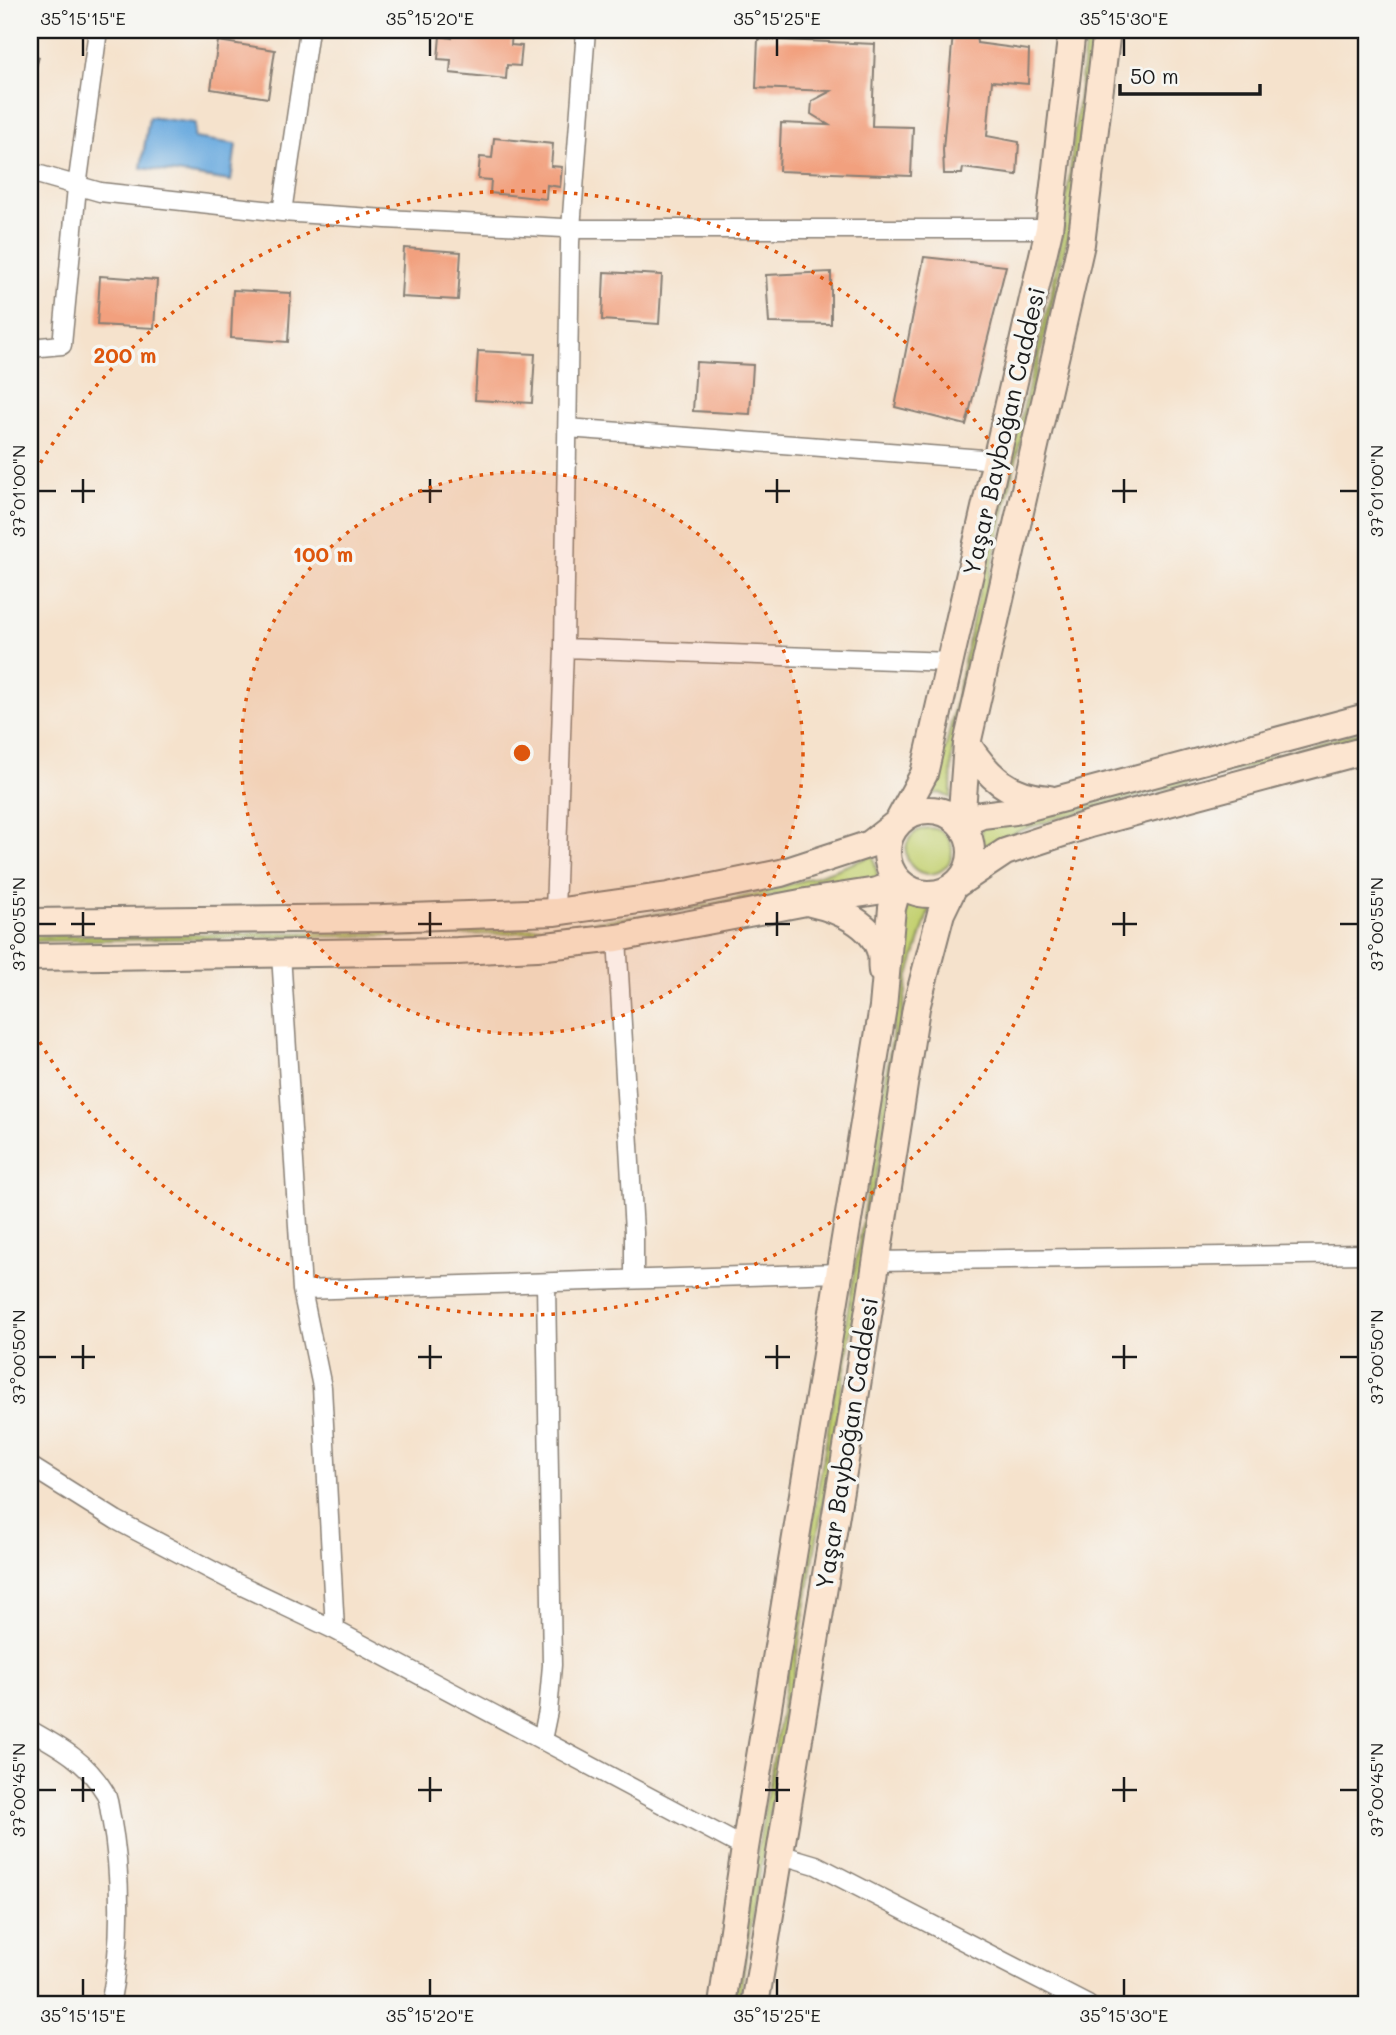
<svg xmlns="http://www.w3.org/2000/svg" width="1396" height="2035" font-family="Mali,sans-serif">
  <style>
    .green { fill: #c4d172; stroke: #707647; stroke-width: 2 }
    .water { fill: #6cabdf; stroke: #44647e; stroke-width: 2 }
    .building { fill: #f2a07e }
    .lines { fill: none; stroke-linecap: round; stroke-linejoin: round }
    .street-casing { stroke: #887f74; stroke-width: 21 }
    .secondary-casing { stroke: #887f74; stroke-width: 30 }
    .street { stroke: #fff; stroke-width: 18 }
    .secondary { stroke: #fce5d0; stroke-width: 26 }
    .ticks { fill: none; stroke: #1c1c1c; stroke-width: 2.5 }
    .ring { fill: none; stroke: #de560d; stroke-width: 3.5; stroke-dasharray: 3.5 7 }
    .labels { text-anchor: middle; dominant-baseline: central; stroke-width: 7; stroke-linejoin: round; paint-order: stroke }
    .street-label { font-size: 24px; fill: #1c1c1c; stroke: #f6f6f2 }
    .centre { fill: #de560d; stroke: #f6f6f2; stroke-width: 3.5 }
    .ring-label { font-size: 21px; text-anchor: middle; font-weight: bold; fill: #de560d; stroke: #f6f6f2; stroke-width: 7; stroke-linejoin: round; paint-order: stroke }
    .neatline { fill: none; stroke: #1c1c1c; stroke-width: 2.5 }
    .ticks-label { font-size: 18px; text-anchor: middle; fill: #1c1c1c }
  </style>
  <rect width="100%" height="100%" fill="#f6f6f2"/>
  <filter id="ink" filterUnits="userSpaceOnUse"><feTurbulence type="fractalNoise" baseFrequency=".0143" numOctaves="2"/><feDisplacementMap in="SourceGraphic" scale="14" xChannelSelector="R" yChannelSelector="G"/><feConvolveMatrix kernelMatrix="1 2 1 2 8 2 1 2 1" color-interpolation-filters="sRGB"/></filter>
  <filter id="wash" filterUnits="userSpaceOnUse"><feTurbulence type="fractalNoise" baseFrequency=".00686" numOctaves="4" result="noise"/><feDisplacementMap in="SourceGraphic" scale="28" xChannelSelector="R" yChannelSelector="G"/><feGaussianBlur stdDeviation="1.57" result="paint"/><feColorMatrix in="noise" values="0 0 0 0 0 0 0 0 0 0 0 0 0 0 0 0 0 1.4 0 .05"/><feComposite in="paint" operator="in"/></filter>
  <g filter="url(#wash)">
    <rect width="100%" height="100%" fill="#f5e2cc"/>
    <path class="green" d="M 1087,30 L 1093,30 L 1069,231 L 981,612 L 952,748 L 951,798 L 940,793 L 929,794 L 946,747 L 975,610 L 1053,285 L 1063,230 Z
      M 1366,730 L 1366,736 L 1058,818 L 1019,831 L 982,847 L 981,827 L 1017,823 L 1056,814 Z
      M906 851a23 23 0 1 1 46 0a23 23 0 1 1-46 0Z
      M 873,855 L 878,878 C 753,897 630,925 503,934 L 30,941 L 30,936 L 503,930 C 627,920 758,904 873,855 Z
      M 907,905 L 930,907 L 908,978 L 827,1479 L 745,1959 L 739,2005 L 734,2005 L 740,1958 L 878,1130 L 901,977 Z"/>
    <path class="water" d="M 149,117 L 195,123 L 194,138 L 236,144 L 231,181 L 141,168 Z"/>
    <g id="blocks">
      <path class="building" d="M 453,30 L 512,30 L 511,45 L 522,46 L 520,66 L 507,65 L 506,79 L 450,73 L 451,60 L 438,59 L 440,36 L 452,38 Z
        M 953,33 L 976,35 L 977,43 L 1029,50 L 1028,84 L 992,81 L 987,136 L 1019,142 L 1017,175 L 963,168 L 962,174 L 944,174 L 943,149 Z
        M 758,39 L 875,44 L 872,126 L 913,127 L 911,176 L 779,171 L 781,123 L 829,125 L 811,114 L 812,101 L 831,91 L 756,88 Z
        M 218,41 L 275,50 L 268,98 L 211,89 Z
        M 30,54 L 39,57 L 30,87 Z
        M 494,138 L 553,144 L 551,166 L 562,167 L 560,187 L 547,185 L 546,199 L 490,193 L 491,180 L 478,179 L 480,157 L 492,158 Z
        M 404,248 L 461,252 L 458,300 L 401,297 Z
        M 924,257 L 1006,266 L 966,425 L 895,407 Z
        M 604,272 L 662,275 L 659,324 L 602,320 Z
        M 831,272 L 831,324 L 769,323 L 766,275 Z
        M 100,276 L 157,280 L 154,328 L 97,325 Z
        M 233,290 L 291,293 L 288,342 L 231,338 Z
        M 478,351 L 535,354 L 532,403 L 475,400 Z
        M 696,362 L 753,365 L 750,414 L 693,411 Z"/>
    </g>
  </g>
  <g filter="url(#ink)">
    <use href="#blocks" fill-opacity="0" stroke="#887f74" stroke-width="2"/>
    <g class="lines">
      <defs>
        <path id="street" d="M 30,172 L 100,192 L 282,212 L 386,219 L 582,229 L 1049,229
          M 282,212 L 309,30
          M 30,348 L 62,345 L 77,187 L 98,30
          M 567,428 L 997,460
          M 564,648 L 950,662
          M 555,912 L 564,648 L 570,242 L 586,30
          M 617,938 L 634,1232 L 634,1279
          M 281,954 L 302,1290 L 322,1387 L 335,1630
          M 875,1261 L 1366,1254
          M 302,1290 L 839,1273
          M 30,1466 L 116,1520 L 234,1582 L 335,1630 L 745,1848
          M 30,1730 C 60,1747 85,1760 104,1791 C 109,1797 109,1809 111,1817 C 122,1875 122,1947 110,2005
          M 542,1740 L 548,1711 L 552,1665 L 546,1284
          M 779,1854 L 816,1865 L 1088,2005"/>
        <path id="secondary" d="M 967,744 C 988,777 1009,796 1049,799
          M887 852a42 42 0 1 1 84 0a42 42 0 1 1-84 0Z
          M 961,824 L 967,744 L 1081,244 L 1107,30
          M 961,824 L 982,815 L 1015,811 L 1366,717
          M 811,903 C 838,909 874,924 881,954 C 882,959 881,966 882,971
          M 30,922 L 382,918 L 555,912 L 668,896 L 781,873 L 870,844 L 898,822 L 924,774 L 1049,229 L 1072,30
          M 30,957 L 457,951 L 537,947 L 617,938 L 806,902 L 877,891 L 899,883
          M 722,2005 L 745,1848 L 883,1007 L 892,908 L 899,883
          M 755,2005 L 853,1411 L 916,1008 L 941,913 L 954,886 L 1005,852 L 1090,824 L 1366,750"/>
      </defs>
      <use href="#street" class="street-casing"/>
      <use href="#secondary" class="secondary-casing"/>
      <use href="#street" class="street"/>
      <use href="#secondary" class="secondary"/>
    </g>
  </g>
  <path class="ticks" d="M 83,38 L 83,56M 430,38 L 430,56M 777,38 L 777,56M 1124,38 L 1124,56M 83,479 L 83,503M 430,479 L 430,503M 777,479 L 777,503M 1124,479 L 1124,503M 38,491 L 56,491M 71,491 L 95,491M 418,491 L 442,491M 765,491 L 790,491M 1112,491 L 1137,491M 1340,491 L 1358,491M 83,912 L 83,936M 430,912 L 430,936M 777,912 L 777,936M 1124,912 L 1124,936M 38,924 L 56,924M 71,924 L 95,924M 418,924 L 442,924M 765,924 L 790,924M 1112,924 L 1137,924M 1340,924 L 1358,924M 83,1345 L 83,1369M 430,1345 L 430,1369M 777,1345 L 777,1369M 1124,1345 L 1124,1369M 38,1357 L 56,1357M 71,1357 L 95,1357M 418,1357 L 442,1357M 765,1357 L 790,1357M 1112,1357 L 1137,1357M 1340,1357 L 1358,1357M 83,1777 L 83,1802M 430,1777 L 430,1802M 777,1777 L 777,1802M 1124,1777 L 1124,1802M 38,1790 L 56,1790M 71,1790 L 95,1790M 418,1790 L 442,1790M 765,1790 L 790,1790M 1112,1790 L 1137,1790M 1340,1790 L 1358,1790M 83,1979 L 83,1996M 430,1979 L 430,1996M 777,1979 L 777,1996M 1124,1979 L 1124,1996"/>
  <circle cx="522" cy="753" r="281" fill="#de560d" fill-opacity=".12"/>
  <g class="ring">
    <circle cx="522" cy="753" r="281"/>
    <path d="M30 481A562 562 0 1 1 30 1025"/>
  </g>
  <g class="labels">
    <g class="street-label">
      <text transform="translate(1003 431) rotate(-77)">Yaşar Bayboğan Caddesi</text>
      <text transform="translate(846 1443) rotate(-81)">Yaşar Bayboğan Caddesi</text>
    </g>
  </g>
  <circle cx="522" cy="753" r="10" class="centre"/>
  <g class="ring-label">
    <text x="125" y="363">200 m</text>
    <text x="323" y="562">100 m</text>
  </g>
  <rect width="1396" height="2035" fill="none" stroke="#f6f6f2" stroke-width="77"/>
  <path d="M1120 84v10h140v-10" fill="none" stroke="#1c1c1c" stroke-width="3.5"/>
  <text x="1130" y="84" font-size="21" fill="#1c1c1c" stroke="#f6f6f2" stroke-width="5" paint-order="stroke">50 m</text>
  <rect x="38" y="38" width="1320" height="1958" class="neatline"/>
  <g class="ticks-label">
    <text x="83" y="25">35°15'15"E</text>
    <text x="430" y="25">35°15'20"E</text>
    <text x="777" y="25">35°15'25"E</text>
    <text x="1124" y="25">35°15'30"E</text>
    <text transform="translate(19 491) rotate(-90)" y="6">37°01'00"N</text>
    <text transform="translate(1377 491) rotate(-90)" y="6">37°01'00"N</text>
    <text transform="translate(19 924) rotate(-90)" y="6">37°00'55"N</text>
    <text transform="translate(1377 924) rotate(-90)" y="6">37°00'55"N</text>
    <text transform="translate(19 1357) rotate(-90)" y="6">37°00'50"N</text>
    <text transform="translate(1377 1357) rotate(-90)" y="6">37°00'50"N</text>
    <text transform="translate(19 1790) rotate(-90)" y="6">37°00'45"N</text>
    <text transform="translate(1377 1790) rotate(-90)" y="6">37°00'45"N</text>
    <text x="83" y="2022">35°15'15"E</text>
    <text x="430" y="2022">35°15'20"E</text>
    <text x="777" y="2022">35°15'25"E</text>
    <text x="1124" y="2022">35°15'30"E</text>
  </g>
</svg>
